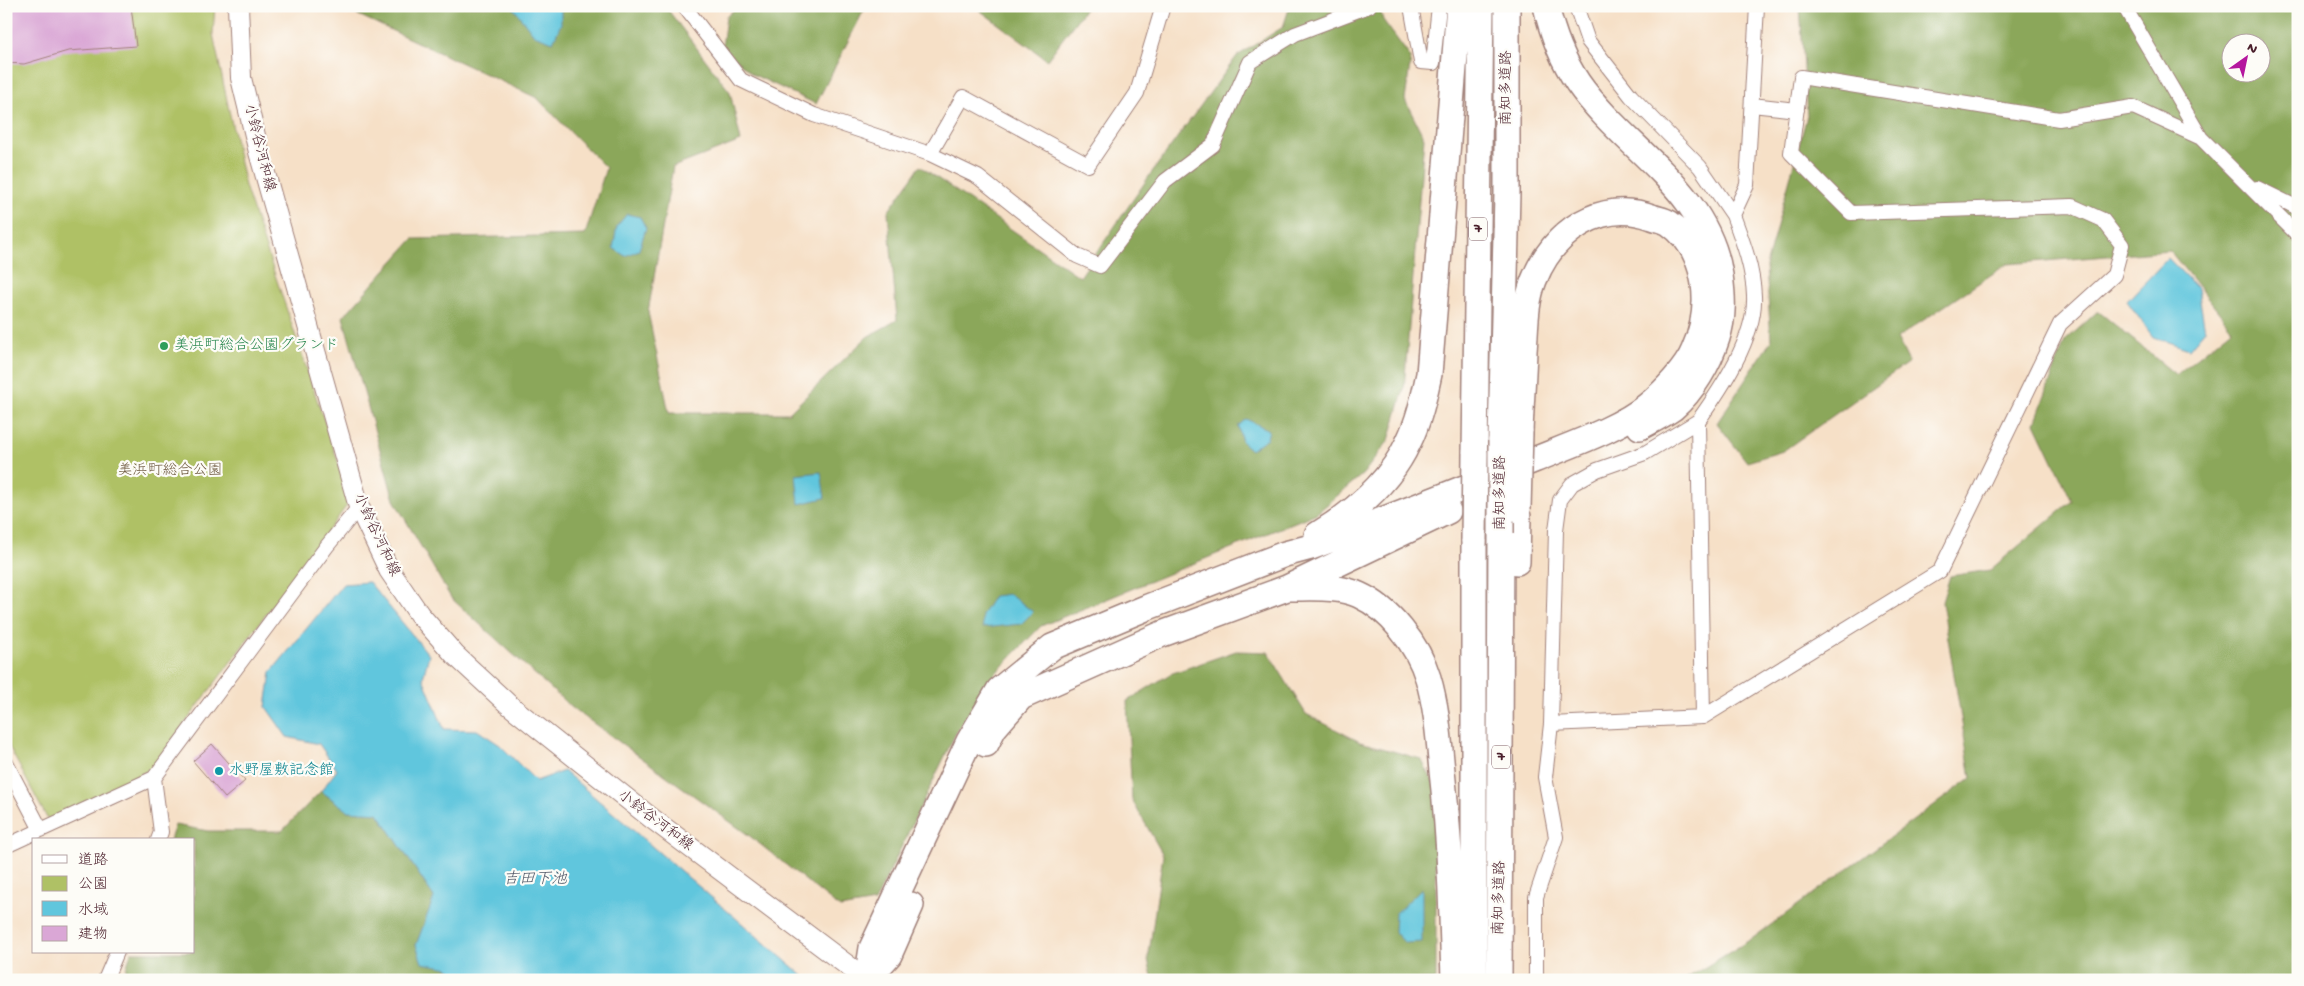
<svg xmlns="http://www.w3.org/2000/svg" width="2304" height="986" font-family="'Gochi Hand','Klee One',sans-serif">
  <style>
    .green { fill: #afc165; stroke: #7c7048 }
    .forest { fill: #8ba75a; stroke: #6a6342; fill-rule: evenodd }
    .water { fill: #60c6dd; stroke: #557284 }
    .building { fill: #daa7d6 }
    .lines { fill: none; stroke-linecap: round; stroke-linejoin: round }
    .minor-casing { stroke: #a08079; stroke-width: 16 }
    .secondary-casing { stroke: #a08079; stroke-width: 22 }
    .motorway-casing { stroke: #a08079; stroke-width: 28 }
    .minor { stroke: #fff; stroke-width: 14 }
    .secondary { stroke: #fff; stroke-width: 20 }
    .motorway { stroke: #fff; stroke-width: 25 }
    .motorway-bridge-casing { stroke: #a08079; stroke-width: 28; stroke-linecap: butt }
    .motorway-bridge { stroke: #fff; stroke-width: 25 }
    .leisure-dot { fill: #2e9e5b; stroke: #fdfcf7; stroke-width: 2 }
    .culture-dot { fill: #0f9aa8; stroke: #fdfcf7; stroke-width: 2 }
    .labels { text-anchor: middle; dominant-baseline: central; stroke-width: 4.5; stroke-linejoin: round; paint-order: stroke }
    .shield { fill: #fdfcf7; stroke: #806168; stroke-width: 1 }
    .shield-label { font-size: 14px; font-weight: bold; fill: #4a1f2b }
    .street-label { font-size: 15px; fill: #4a1f2b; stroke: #fdfcf7 }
    .leisure-label { font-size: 15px; fill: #27864d; stroke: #fdfcf7; text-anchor: start }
    .park-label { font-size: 15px; fill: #6d583f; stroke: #fdfcf7 }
    .culture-label { font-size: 15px; fill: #0d838f; stroke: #fdfcf7; text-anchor: start }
    .water-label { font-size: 16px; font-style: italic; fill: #525969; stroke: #fdfcf7 }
  </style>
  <rect width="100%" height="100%" fill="#fdfcf7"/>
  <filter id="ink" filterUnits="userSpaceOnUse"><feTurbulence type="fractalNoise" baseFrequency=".02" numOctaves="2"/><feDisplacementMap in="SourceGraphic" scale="10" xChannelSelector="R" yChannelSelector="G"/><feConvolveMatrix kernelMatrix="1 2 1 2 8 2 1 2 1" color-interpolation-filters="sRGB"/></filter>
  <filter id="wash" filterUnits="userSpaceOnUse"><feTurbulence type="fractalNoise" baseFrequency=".0096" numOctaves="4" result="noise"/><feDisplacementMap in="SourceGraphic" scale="20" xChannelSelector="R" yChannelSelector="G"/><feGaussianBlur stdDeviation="1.12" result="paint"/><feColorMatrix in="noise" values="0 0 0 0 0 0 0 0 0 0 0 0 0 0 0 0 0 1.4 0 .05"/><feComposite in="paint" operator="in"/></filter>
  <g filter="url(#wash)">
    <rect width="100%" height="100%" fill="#f6e0c7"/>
    <path class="green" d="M 6,6 L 215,6 L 213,34 L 245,186 L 351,500 L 151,769 L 48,820 L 6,741 Z"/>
    <path class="forest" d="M 339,6 L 665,6 L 730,92 L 741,141 L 673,167 L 648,312 L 669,413 L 789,413 L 867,337 L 897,320 L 888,212 L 920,166 L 1080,277 L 1152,172 L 1237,56 L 1283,27 L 1290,6 L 1379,6 L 1383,20 L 1411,58 L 1405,100 L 1424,138 L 1404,389 L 1389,440 L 1363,474 L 1317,513 L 1041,626 L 990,679 L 955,735 L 875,902 L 840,908 L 751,837 L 571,707 L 451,598 L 394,500 L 343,317 L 413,239 L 585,235 L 606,168 L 537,98 Z
      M 738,6 L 866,6 L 816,104 L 752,74 L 722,47 L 726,17 Z
      M 974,6 L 1083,6 L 1085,9 L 1047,60 Z
      M 1800,6 L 2298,6 L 2298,980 L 1684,980 L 1753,938 L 1971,778 L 1942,602 L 1950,576 L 1990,570 L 2072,501 L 2035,423 L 2065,341 L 2098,311 L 2176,375 L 2232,329 L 2170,251 L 2007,264 L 1897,338 L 1909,362 L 1783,451 L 1747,462 L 1717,423 L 1771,341 L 1766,266 L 1807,116 ZM 2232,42 L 2262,42 L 2262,72 L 2232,72 Z
      M 1236,651 L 1268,652 L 1306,714 L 1360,742 L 1421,759 L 1436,787 L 1436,980 L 1153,980 L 1148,960 L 1163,855 L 1132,800 L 1127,701 L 1170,674 Z
      M 321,791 L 348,811 L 378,813 L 435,898 L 416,945 L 463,980 L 123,980 L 131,952 L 194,952 L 194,840 L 170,840 L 175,825 L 208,831 L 282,831 Z"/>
    <path class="water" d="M 512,6 L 561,6 L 561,24 L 553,42 L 534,35 Z
      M 627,214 L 640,217 L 646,228 L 639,250 L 625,256 L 613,248 L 617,226 Z
      M 2168,258 L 2198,289 L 2205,330 L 2189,349 L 2153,337 L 2127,301 Z
      M 1246,419 L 1269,430 L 1267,438 L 1251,450 L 1242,442 L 1238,426 Z
      M 821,472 L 825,498 L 799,504 L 796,475 Z
      M 369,582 L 429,655 L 423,678 L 444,729 L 477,730 L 500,745 L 536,781 L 564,771 L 808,980 L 463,980 L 449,968 L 422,963 L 416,945 L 434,897 L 378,813 L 348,811 L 321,791 L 337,770 L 319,744 L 287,737 L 266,707 L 271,672 L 343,584 Z
      M 1010,594 L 1033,612 L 1021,624 L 983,628 L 982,615 L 994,596 Z
      M 1422,888 L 1422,942 L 1405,943 L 1394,931 L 1395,914 Z"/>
    <g id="blocks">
      <path class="building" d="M 6,6 L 131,6 L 136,46 L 68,51 L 24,64 L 6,63 Z
        M 212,744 L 245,781 L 225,798 L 193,761 Z"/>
    </g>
  </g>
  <g filter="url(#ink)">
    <use href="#blocks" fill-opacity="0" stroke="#a08079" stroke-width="1"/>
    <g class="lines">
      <defs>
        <path id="minor" d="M 684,6 L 741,80 L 814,115 L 930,154 L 978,177 L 1077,256 L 1100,266 L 1165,181 L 1213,145 L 1250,62 L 1295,34 L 1369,6
          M 1411,6 L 1421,62 L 1433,63 L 1439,6
          M 1576,6 L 1588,41 L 1631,96 L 1700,167 L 1733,215
          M 2124,6 L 2201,138 L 2298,235
          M 1752,105 L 1797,110
          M 930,154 L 963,97 L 1088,165 L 1137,93 L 1163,6
          M 2257,188 L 2298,208
          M 1703,717 L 1698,421 C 1721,389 1756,337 1754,296 C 1753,268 1743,242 1733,215 L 1747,185 L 1757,6
          M 1551,724 L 1556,530 L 1560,500 L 1572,484 L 1597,470 L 1645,453 L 1698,421
          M 6,763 L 41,830
          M 154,778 L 161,832 L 158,840
          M 6,846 L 154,778 L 327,546 L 359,507
          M 105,980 L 117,952
          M 1536,980 L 1536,897 L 1556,837 L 1545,777 L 1551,724 L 1703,717 L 1940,571 L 2060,324 L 2114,275 L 2122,245 L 2103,220 L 2072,206 L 1851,213 L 1791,153 L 1801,77 L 2059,119 L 2133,107 L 2201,138"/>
        <path id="secondary" d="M 238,6 L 241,78 L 259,152 L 359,507 L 389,570 L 419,614 L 455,655 L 508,704 L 650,817 L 867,980"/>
        <path id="motorway" d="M 1546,6 C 1552,32 1563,61 1578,83 C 1624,149 1707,189 1720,275 C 1723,297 1724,316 1717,338 C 1709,363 1693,391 1673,408 C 1663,415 1651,421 1640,427
          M 1501,441 L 1507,193 L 1507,6
          M 1475,453 L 1481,6
          M 1317,535 C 1353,513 1390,482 1408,443 C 1419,421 1424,397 1429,374 L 1459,6
          M 1517,562 L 1518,517
          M 1292,588 C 1313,588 1340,586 1359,595 C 1390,609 1418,645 1428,678 C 1437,708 1439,740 1442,771 C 1450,841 1452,910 1454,980
          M 986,744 L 994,728 L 1021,697 L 1162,634 L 1287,588 L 1448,511
          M 867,979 L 889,955 L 911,905
          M 867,980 L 872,948 L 969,741 L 999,690 L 1052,647 L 1148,607 L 1285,554 L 1311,547 C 1386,519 1460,490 1534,460 C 1568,446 1621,428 1648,405 C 1663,393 1687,368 1694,350 C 1713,308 1709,251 1669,223 C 1664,220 1657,219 1652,217 C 1601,198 1553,232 1534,280 C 1525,303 1526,326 1524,351 C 1523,378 1521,405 1520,432
          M 1474,980 L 1474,540
          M 1499,980 L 1501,533"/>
      </defs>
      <use href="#minor" class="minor-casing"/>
      <use href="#secondary" class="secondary-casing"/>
      <use href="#motorway" class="motorway-casing"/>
      <use href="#minor" class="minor"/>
      <use href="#secondary" class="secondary"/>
      <use href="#motorway" class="motorway"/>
      <defs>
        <path id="motorway-bridge" d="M 1501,441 L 1501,533
          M 1518,509 L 1520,432
          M 1474,540 L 1475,453"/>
      </defs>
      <use href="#motorway-bridge" class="motorway-bridge-casing"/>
      <use href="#motorway-bridge" class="motorway-bridge"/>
    </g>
  </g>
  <circle class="leisure-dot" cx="164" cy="346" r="5"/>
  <circle class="culture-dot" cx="219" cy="771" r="5"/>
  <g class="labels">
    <g class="shield">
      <rect x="1469" y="217.5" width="18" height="23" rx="4"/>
      <rect x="1492" y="745.5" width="18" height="23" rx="4"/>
    </g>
    <g class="shield-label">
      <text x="1478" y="229">7</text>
      <text x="1501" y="757">7</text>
    </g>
    <g class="street-label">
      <text transform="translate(1507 88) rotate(-90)">南知多道路</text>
      <text transform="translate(259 148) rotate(76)">小鈴谷河和線</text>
      <text transform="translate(1501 493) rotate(-90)">南知多道路</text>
      <text transform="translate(376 535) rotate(65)">小鈴谷河和線</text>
      <text transform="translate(655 821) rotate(37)">小鈴谷河和線</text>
      <text transform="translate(1500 898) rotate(-89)">南知多道路</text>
    </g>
    <g class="leisure-label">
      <text x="174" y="346">美浜町総合公園グランド</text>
    </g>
    <g class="park-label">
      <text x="170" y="471">美浜町総合公園</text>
    </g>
    <g class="culture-label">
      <text x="229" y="771">水野屋敷記念館</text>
    </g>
    <g class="water-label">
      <text x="535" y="880">吉田下池</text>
    </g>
  </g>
  <rect width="2304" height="986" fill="none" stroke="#fdfcf7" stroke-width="25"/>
  <rect x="32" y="838" width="162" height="115" fill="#fdfcf7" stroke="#b5a4a5"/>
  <rect x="42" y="855" width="25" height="8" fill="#ffffff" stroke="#b5a4a5"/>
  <text x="78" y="864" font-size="15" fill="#4a1f2b">道路</text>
  <rect x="42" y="876" width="25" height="15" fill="#afc165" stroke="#b5a4a5"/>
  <text x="78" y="888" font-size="15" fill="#4a1f2b">公園</text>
  <rect x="42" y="901" width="25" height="15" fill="#60c6dd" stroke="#b5a4a5"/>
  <text x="78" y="914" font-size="15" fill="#4a1f2b">水域</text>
  <rect x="42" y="926" width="25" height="15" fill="#daa7d6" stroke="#b5a4a5"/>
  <text x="78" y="938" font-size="15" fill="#4a1f2b">建物</text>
  <g transform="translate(2246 58) rotate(33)"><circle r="24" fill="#fdfcf7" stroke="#b5a4a5"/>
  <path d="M0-4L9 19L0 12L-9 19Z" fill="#b5179e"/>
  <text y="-8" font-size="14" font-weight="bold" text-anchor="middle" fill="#4a1f2b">N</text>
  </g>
</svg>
